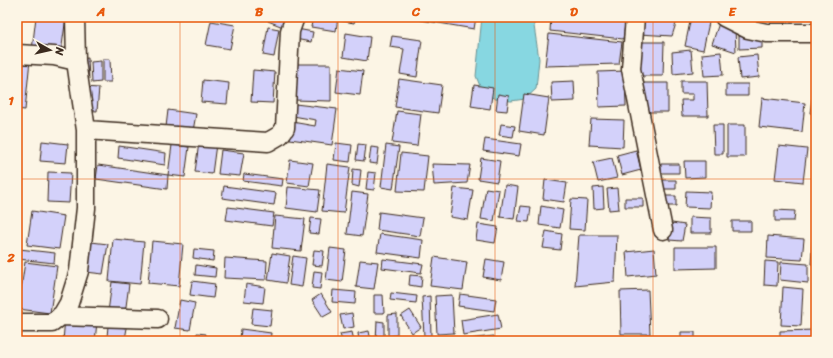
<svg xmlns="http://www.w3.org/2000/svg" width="833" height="358" font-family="Sriracha,sans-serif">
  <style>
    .water { fill: #87d7e1; stroke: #699293 }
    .building { fill: #d3d1fa; stroke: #3b2a1e }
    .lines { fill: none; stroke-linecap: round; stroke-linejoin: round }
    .minor-casing { stroke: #3b2a1e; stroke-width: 21 }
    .minor { stroke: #fcf5e5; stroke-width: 18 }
    .grid { fill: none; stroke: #e8590c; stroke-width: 1; stroke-opacity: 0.55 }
    .neatline { fill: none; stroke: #e8590c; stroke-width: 1.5 }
    .grid-label { font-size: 13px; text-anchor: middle; font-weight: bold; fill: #e8590c }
  </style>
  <rect width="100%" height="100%" fill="#fcf5e5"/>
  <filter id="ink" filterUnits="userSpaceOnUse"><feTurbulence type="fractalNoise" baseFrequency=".025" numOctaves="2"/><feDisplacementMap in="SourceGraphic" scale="8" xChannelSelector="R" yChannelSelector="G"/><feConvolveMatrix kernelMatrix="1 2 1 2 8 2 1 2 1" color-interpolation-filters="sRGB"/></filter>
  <g filter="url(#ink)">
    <path class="water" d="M 482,17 L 534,17 L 534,26 L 539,59 L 536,89 L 525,99 L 511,101 L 495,99 L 482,91 L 476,76 Z"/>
    <path class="building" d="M 36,17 L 66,17 L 61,53 L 32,50 Z
      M 269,17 L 287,17 L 283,27 L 268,21 Z
      M 313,17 L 338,17 L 336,31 L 311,27 Z
      M 339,17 L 356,17 L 354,23 L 338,20 Z
      M 422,17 L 476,17 L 474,29 L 421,20 Z
      M 551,17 L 626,17 L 623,39 L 550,31 Z
      M 641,17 L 678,17 L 672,36 L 639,34 Z
      M 691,17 L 710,18 L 703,50 L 685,46 Z
      M 211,21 L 235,25 L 230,49 L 206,45 Z
      M 719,23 L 735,28 L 736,52 L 712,44 Z
      M 268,27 L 279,29 L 274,57 L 263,55 Z
      M 297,29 L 313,32 L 311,42 L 295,39 Z
      M 346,33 L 370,37 L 367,61 L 343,57 Z
      M 549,34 L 622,42 L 619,64 L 545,66 Z
      M 392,36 L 422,40 L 417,77 L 400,74 L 404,49 L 390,47 Z
      M 739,36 L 762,36 L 762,48 L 739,49 Z
      M 635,42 L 664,42 L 663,76 L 635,76 Z
      M 691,50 L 693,72 L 673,74 L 672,52 Z
      M 721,52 L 723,75 L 704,76 L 702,54 Z
      M 757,55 L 759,77 L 740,79 L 738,57 Z
      M 17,58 L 30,60 L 25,110 L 17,109 Z
      M 88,58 L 89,79 L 82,79 L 81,59 Z
      M 103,59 L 110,59 L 111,82 L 103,82 Z
      M 101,61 L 101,82 L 92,83 L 91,62 Z
      M 294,64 L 331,64 L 331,101 L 293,100 Z
      M 339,68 L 363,71 L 360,95 L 336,92 Z
      M 253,70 L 275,72 L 273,103 L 251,102 Z
      M 625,71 L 626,106 L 599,107 L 598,72 Z
      M 399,79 L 442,85 L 438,113 L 395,107 Z
      M 203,80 L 229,83 L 227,104 L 201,102 Z
      M 574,81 L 575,101 L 552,102 L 551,82 Z
      M 681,81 L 707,81 L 708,116 L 682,116 L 681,100 L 693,100 L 693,94 L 681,94 Z
      M 643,83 L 668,83 L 668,112 L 643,112 Z
      M 726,84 L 748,84 L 748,96 L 726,96 Z
      M 474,85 L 493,88 L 490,109 L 471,106 Z
      M 84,87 L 99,88 L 97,111 L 83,110 Z
      M 498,94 L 509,96 L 507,111 L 496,110 Z
      M 524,94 L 549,98 L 544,135 L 519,131 Z
      M 762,98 L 805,103 L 802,132 L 759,127 Z
      M 812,99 L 816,99 L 816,114 L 810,113 Z
      M 295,104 L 337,109 L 332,145 L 290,139 L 292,122 L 315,126 L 316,120 L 293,116 Z
      M 168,110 L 196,114 L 193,131 L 166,127 Z
      M 397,111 L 421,114 L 417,146 L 392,143 Z
      M 591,119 L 624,120 L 623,147 L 589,145 Z
      M 501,124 L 515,126 L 513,137 L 499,135 Z
      M 713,125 L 723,125 L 723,154 L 714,154 Z
      M 727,125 L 745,125 L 745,157 L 727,157 Z
      M 17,127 L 20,127 L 17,151 Z
      M 485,139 L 521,144 L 519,156 L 483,151 Z
      M 42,141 L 68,144 L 66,163 L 40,161 Z
      M 199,142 L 216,144 L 212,174 L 195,172 Z
      M 336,143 L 352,145 L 350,162 L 334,160 Z
      M 358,144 L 366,145 L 364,161 L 356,160 Z
      M 172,145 L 189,147 L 185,177 L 168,175 Z
      M 386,145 L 399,147 L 393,189 L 381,187 Z
      M 119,146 L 166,153 L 165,165 L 118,158 Z
      M 779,146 L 807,149 L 803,182 L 775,179 Z
      M 371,147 L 379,148 L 377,164 L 369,163 Z
      M 221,150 L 244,153 L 240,176 L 218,174 Z
      M 636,150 L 641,170 L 622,175 L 617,155 Z
      M 401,153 L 428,156 L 424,192 L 397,191 Z
      M 481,158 L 500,161 L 497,182 L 478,179 Z
      M 612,158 L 617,178 L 598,182 L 593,162 Z
      M 290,160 L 313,163 L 309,186 L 287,183 Z
      M 684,161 L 705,161 L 705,177 L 685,178 Z
      M 327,164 L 350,167 L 344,213 L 322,211 Z
      M 432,164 L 470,165 L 467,183 L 434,185 Z
      M 661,164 L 679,164 L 679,173 L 661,173 Z
      M 98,165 L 168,175 L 167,189 L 96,179 Z
      M 353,169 L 361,170 L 359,187 L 352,185 Z
      M 48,172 L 71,173 L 69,203 L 47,202 Z
      M 368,172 L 376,173 L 374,190 L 366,189 Z
      M 244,174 L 283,179 L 282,186 L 243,181 Z
      M 545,180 L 567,183 L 564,202 L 543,199 Z
      M 658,180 L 676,180 L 676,189 L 658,189 Z
      M 505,185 L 518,187 L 514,219 L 500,217 Z
      M 224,186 L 276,193 L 274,205 L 222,198 Z
      M 288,187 L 320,190 L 317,212 L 286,208 Z
      M 603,187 L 604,208 L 594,209 L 593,188 Z
      M 454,188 L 473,190 L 468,220 L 450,217 Z
      M 486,188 L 499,190 L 494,221 L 481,219 Z
      M 617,188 L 619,209 L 609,210 L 607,189 Z
      M 686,191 L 711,192 L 710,208 L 685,207 Z
      M 352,192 L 368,194 L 362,236 L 347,234 Z
      M 655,196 L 676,196 L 676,206 L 655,206 Z
      M 625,198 L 643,198 L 643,207 L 625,207 Z
      M 571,199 L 587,200 L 585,230 L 569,229 Z
      M 815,205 L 816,205 L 816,264 L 811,264 Z
      M 521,206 L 531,207 L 529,222 L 518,221 Z
      M 541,206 L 563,210 L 560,228 L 539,225 Z
      M 228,207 L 274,213 L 272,226 L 226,220 Z
      M 775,210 L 795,211 L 794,221 L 775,221 Z
      M 32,211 L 64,216 L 59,249 L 27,245 Z
      M 379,212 L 423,218 L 420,236 L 377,230 Z
      M 275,216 L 305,219 L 301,251 L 272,248 Z
      M 690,217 L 711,218 L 711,233 L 690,233 Z
      M 311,218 L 321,219 L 319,234 L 309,233 Z
      M 732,221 L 751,221 L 751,231 L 732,231 Z
      M 672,223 L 685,225 L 682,241 L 669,240 Z
      M 478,224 L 498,227 L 495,243 L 476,240 Z
      M 546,231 L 562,234 L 560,250 L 543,248 Z
      M 380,234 L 423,240 L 421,258 L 377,252 Z
      M 579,235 L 617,235 L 615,282 L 575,286 Z
      M 768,236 L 804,239 L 802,260 L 767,258 Z
      M 113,239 L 144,242 L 140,284 L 109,281 Z
      M 152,241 L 183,244 L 179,286 L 148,283 Z
      M 91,242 L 108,244 L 103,274 L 86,272 Z
      M 675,247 L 716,247 L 716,268 L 675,269 Z
      M 330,248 L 346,250 L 342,282 L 326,280 Z
      M 19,249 L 55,253 L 54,263 L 18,259 Z
      M 194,249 L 214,251 L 213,261 L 193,258 Z
      M 654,249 L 656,274 L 628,277 L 626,252 Z
      M 314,250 L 324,251 L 322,266 L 312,265 Z
      M 272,253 L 290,256 L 286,283 L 268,280 Z
      M 293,256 L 306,258 L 302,287 L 289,285 Z
      M 434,257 L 467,262 L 463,290 L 430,286 Z
      M 225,258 L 267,261 L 266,280 L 224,278 Z
      M 383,259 L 423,264 L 421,273 L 382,268 Z
      M 486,259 L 504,262 L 501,280 L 483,277 Z
      M 360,260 L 378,262 L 374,289 L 356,287 Z
      M 765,261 L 778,262 L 777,286 L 764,285 Z
      M 25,262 L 57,266 L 50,313 L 18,309 Z
      M 781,262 L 808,264 L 808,283 L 780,280 Z
      M 196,265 L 216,268 L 215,277 L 195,275 Z
      M 314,271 L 322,272 L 320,289 L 312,288 Z
      M 410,275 L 422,276 L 421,287 L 409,285 Z
      M 192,281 L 215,284 L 213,298 L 190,295 Z
      M 112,282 L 129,284 L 125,314 L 108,312 Z
      M 246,284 L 265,287 L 263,303 L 244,301 Z
      M 783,287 L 803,289 L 801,326 L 781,325 Z
      M 333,290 L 356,292 L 355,304 L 332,302 Z
      M 648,290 L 650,334 L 621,334 L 620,291 Z
      M 391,293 L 417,296 L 416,303 L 390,300 Z
      M 321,294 L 332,312 L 323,317 L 312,300 Z
      M 460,294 L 496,299 L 494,311 L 458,306 Z
      M 374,295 L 383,295 L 384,313 L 374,313 Z
      M 452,295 L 454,333 L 437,334 L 435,296 Z
      M 430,296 L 431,336 L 424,336 L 422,297 Z
      M 180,300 L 195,303 L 190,330 L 175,328 Z
      M 253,308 L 272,310 L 270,326 L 251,324 Z
      M 410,310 L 421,327 L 412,333 L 401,316 Z
      M 352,313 L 354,327 L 343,329 L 340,315 Z
      M 397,314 L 397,335 L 388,336 L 388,315 Z
      M 498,314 L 501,329 L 463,335 L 461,320 Z
      M 65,318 L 97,322 L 95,341 L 63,341 Z
      M 377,321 L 384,322 L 384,341 L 376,341 Z
      M 108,326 L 127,328 L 125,339 L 107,337 Z
      M 241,329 L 271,333 L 270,341 L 255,341 L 240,339 Z
      M 814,330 L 814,341 L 780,341 L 780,331 Z
      M 369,331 L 371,341 L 359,341 L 358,333 Z
      M 352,332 L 354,341 L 342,341 L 340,334 Z
      M 681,332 L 695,332 L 695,341 L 681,341 Z
      M 197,333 L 206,334 L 205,341 L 196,341 Z
      M 494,336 L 494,341 L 469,341 L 468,339 Z
      M 192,339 L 193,341 L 167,341 Z"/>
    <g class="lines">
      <defs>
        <path id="minor" d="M 75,17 L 76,61
          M 635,17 L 631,69 L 663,230
          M 724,17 L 748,29 L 767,33 L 816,33
          M 17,54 L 54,56 L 76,61 L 86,130 L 86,208 L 79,271 L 69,303 L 62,315 L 52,323 L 17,323
          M 86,130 L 268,142 L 280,135 L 285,128 L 290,31 L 295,17
          M 60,316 L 158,319"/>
      </defs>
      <use href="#minor" class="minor-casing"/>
      <use href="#minor" class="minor"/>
    </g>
  </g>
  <path class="grid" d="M 180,17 L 180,341M 338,17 L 338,341M 495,17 L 495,341M 653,17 L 653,341M 17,179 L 816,179"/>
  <rect width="833" height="358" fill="none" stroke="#fcf5e5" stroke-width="44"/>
  <g transform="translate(50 50) rotate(98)" stroke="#fcf5e5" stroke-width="3" paint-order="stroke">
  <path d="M0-3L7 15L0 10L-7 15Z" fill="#3b2a1e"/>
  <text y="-6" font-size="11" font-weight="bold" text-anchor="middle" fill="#3b2a1e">N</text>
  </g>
  <rect x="22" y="22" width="789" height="314" class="neatline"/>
  <g class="grid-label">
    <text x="101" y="16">A</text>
    <text x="259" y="16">B</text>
    <text x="416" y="16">C</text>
    <text x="574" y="16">D</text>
    <text x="732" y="16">E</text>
    <text x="11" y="105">1</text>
    <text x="11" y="262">2</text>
  </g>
</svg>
